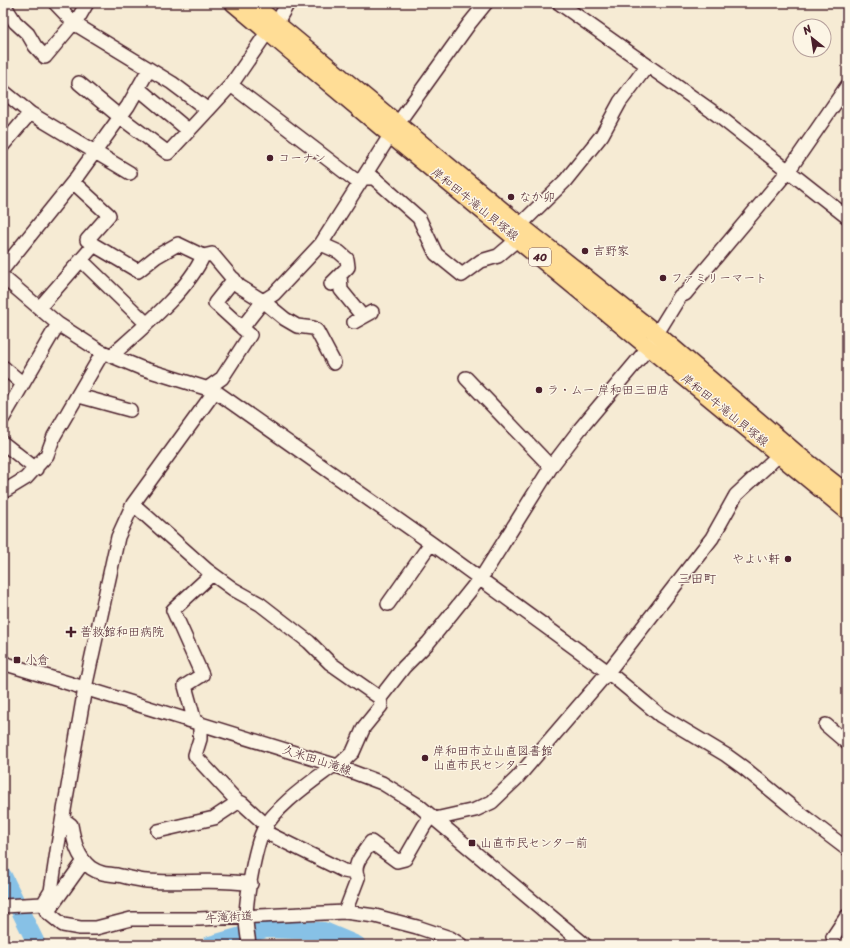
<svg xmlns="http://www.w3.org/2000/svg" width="850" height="948" font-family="Sriracha,'Klee One',sans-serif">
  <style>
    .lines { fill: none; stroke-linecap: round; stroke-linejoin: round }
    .river { stroke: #87c1e6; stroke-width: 18 }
    .minor-casing { stroke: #4a1f2b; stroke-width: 16 }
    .major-casing { stroke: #4a1f2b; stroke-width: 19 }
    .minor { stroke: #fcf5e5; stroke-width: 13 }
    .major { stroke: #ffdd96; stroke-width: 16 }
    .poi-dot { fill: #4a1f2b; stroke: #fcf5e5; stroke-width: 1.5 }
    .labels { text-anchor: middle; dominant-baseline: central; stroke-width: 3; stroke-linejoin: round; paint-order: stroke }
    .shield { fill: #fcf5e5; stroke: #7f5f63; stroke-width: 1 }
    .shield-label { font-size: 11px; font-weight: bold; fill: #4a1f2b }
    .poi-label { font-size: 12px; fill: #4a1f2b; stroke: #fcf5e5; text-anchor: start }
    .street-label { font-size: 12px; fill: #4a1f2b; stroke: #fcf5e5 }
    .neighbourhood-label { font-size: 13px; fill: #4a1f2b; stroke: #fcf5e5 }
  </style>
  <rect width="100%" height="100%" fill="#f6ebd4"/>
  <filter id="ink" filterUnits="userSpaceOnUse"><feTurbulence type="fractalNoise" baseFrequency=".025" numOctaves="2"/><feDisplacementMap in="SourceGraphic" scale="8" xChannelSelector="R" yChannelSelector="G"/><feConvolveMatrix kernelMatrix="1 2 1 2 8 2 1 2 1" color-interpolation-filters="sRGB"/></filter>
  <g filter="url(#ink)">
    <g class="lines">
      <path class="river" d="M 3,876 L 37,945
        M 210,945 L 266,929 L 324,931 L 357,945"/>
      <defs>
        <path id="minor" d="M 3,3 L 15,22 L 28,34 L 35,46 L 45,57 L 70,27 L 75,24 L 87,3
          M 55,3 L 75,24 L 172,83 L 208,110 L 231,85 L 268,31
          M 559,3 L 716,114 L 847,217
          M 276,24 L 288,3
          M 79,83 L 120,117 L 168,153 L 208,110
          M 231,85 L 359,183
          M 139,89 L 188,130
          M 3,91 L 30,113 L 130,173
          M 3,145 L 30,113
          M 362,178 L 374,178 L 419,218 L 436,254 L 462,275 L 481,261 L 498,256 L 518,239
          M 73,182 L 109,215 L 87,240 L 94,245
          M 520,225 L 565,181 L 602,135 L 620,102 L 647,66
          M 321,244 L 339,252 L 347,259 L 348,267 L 331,284
          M 81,260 L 146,323
          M 3,269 L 73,182 L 128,106 L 149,69
          M 340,275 L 341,290 L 363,317
          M 3,277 L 58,324 L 100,351 L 141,368 L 215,391 L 431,543 L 608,672 L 661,716 L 726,755 L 744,768 L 793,808 L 847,849
          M 40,307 L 94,245 L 138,271 L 157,256 L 178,244 L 203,256 L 212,254 L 239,286 L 263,301 L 285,319 L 297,326 L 313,328 L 317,331 L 334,363
          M 354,322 L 372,312
          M 242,328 L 263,301 L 274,294 L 321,244 L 398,123 L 469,24 L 486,3
          M 111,356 C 140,330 188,291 203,256
          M 3,367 L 23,384
          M 466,378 L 551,467
          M 208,388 L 222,378 L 250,335 L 215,303 L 234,279
          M 79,396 L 130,410
          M 3,418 L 58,324
          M 3,443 L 36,469
          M 3,492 L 26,478 L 47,455 L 54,436 L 103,352
          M 133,504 L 207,570 L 233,589 L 260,604 L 309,642 L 330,663 L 380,698
          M 388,604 L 431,543
          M 3,663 L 334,765 L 382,783 L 418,805 L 585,945
          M 195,722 L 185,686 L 202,675 L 173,610 L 212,574
          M 200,723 L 200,739 L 195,755 L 198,759 L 238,802
          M 826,725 L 847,743
          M 338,766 L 353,752 L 364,727 L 381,706 L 380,698 L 404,667 L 428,643 L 485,572 L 551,467 L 580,429 L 648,348 L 680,296 L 685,294 L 789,170 L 847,86
          M 63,819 L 71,825 C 74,841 77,857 91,868 C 100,874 107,874 117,875 C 127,877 137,880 147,881 C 182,884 216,878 251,884
          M 435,819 L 475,810 L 492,802 L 517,778 L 608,672 L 712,538 L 736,495 L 780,454
          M 158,831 L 214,818 L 238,802 L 242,803 L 267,826
          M 263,831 L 344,871 L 355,873
          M 43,904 L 51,891 L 58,845 L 85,688 L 118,537 L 133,504 L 215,391
          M 3,906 L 43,904 L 47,912 L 63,925 L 80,928 L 96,928 L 131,919 L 199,919 L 345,912 L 375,916 L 417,927 L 450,938 L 461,945
          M 51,907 L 84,861
          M 345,912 L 358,878 C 351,865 364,853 371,842 L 397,861 L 405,859 L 424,826 L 431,816
          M 833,937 L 847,916
          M 249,945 C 248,936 246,927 246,918 C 246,898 255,848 263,831 C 274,807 313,781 334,765"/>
        <path id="major" d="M 233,3 L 390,135 L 847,511
          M 252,3 L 520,225 L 656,333 L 800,456 L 847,493"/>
      </defs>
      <use href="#minor" class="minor-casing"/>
      <use href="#major" class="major-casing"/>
      <use href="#minor" class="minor"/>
      <use href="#major" class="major"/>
    </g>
  </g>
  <g class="poi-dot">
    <circle cx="270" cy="158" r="4"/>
    <circle cx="511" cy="197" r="4"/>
    <circle cx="585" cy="251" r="4"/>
    <circle cx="663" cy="278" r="4"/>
    <circle cx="539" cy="390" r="4"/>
    <circle cx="788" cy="559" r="4"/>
    <path d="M69 626h4v4h4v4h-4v4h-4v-4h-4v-4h4z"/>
    <rect x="13" y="656" width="8" height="8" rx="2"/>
    <circle cx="425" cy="758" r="4"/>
    <rect x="468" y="839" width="8" height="8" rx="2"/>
  </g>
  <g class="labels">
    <rect class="shield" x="529" y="248" width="22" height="18" rx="3"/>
    <g class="shield-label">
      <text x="540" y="257">40</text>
    </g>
    <g class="poi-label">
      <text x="278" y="158">コーナン</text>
      <text x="519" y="197">なか卯</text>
      <text x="593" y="251">吉野家</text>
      <text x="671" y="278">ファミリーマート</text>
      <text x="547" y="390">ラ・ムー 岸和田三田店</text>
      <text x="780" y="559" text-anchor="end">やよい軒</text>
      <text x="80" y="632">普救館和田病院</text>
      <text x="25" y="660">小倉</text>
      <text x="433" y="751">岸和田市立山直図書館<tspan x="433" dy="14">山直市民センター</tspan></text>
      <text x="480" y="843">山直市民センター前</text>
    </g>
    <g class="street-label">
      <text transform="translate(475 204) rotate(39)">岸和田牛滝山貝塚線</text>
      <text transform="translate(725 410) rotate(39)">岸和田牛滝山貝塚線</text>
      <text transform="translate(317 760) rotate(18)">久米田山滝線</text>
      <text transform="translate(229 917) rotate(-4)">牛滝街道</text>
    </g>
    <g class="neighbourhood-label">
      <text x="697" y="578">三田町</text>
    </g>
  </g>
  <rect width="850" height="948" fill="none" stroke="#fcf5e5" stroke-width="16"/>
  <rect x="8" y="8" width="834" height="932" fill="none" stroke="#4a1f2b" stroke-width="1.5" filter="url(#ink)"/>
  <g transform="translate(812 38) rotate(330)"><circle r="19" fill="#fcf5e5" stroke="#b59f9b"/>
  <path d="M0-3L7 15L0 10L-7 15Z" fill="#4a1f2b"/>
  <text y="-6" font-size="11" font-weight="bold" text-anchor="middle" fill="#4a1f2b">N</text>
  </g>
</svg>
